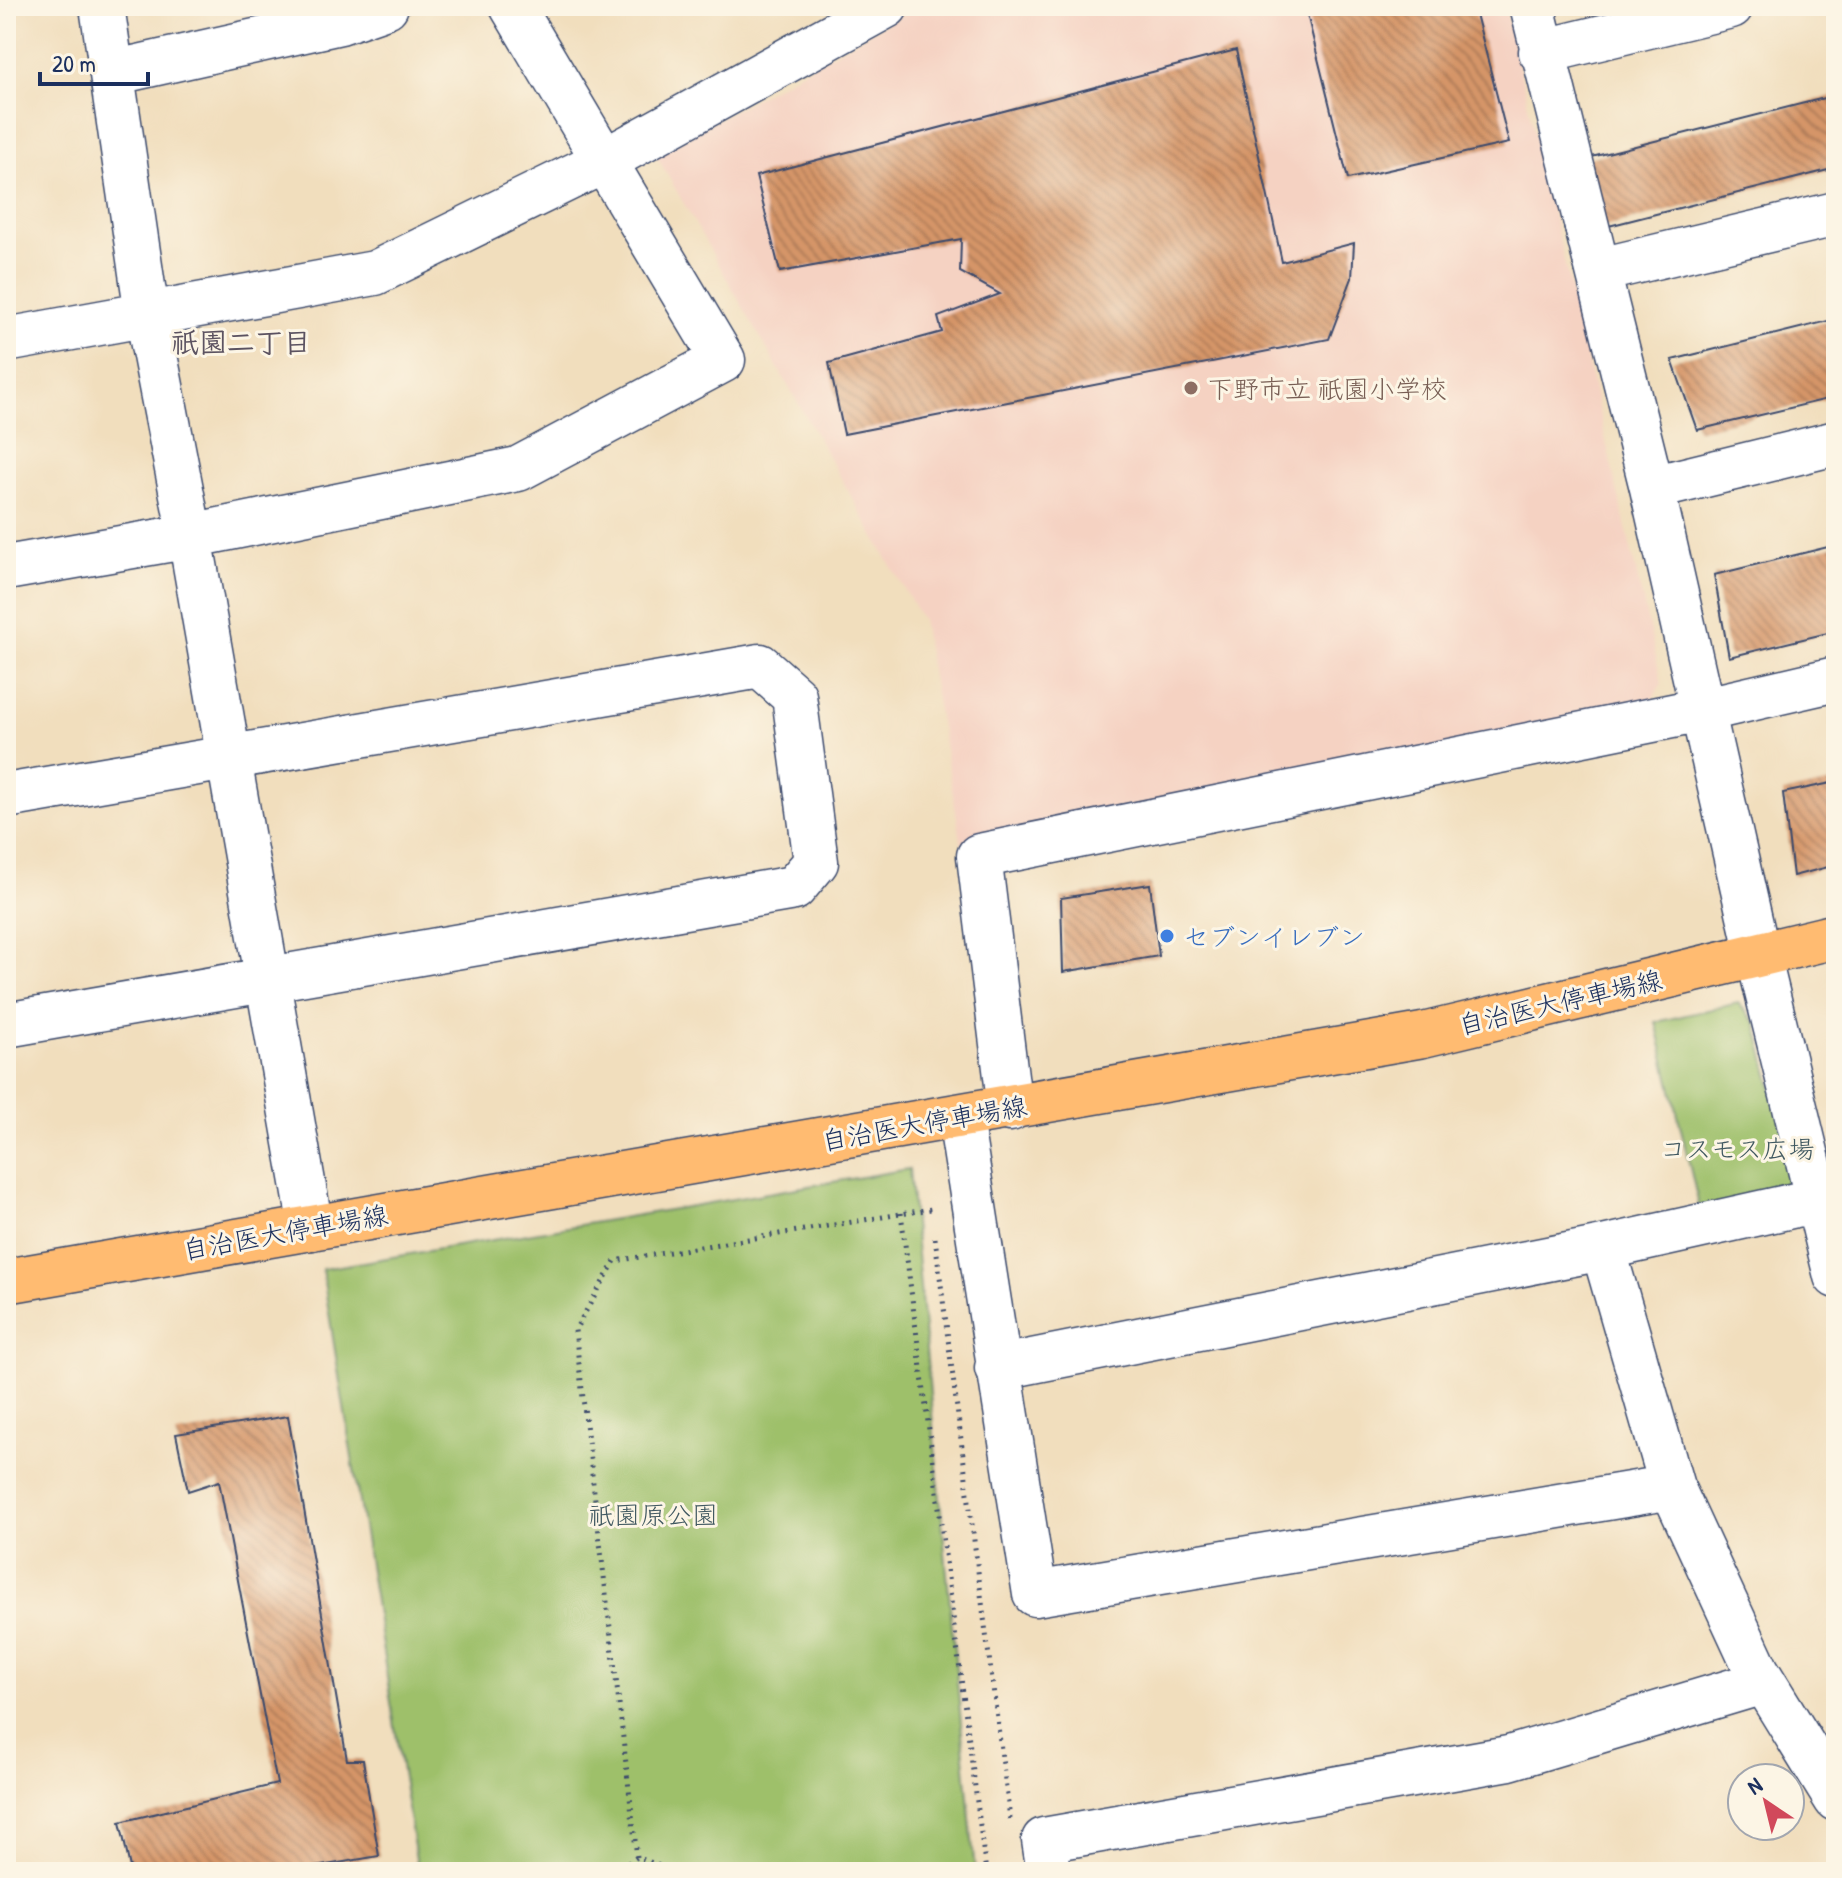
<svg xmlns="http://www.w3.org/2000/svg" width="1842" height="1878" font-family="'Patrick Hand','Klee One',sans-serif">
  <style>
    .built { fill: #f5d2c2 }
    .park { fill: #9ec06a; stroke: #5c7864; stroke-width: 2 }
    .building { fill: url(#building-back-hatch) }
    .lines { fill: none; stroke-linecap: round; stroke-linejoin: round }
    .minor-casing { stroke: #3b496c; stroke-width: 47 }
    .major-casing { stroke: #3b496c; stroke-width: 47 }
    .path { stroke: #3b496c; stroke-width: 5; stroke-dasharray: 2 6; stroke-linecap: butt }
    .minor { stroke: #fff; stroke-width: 44 }
    .major { stroke: #ffbb71; stroke-width: 44 }
    .education-dot { fill: #8d6e63; stroke: #fcf5e5; stroke-width: 3 }
    .shop-dot { fill: #3f7fe0; stroke: #fcf5e5; stroke-width: 3 }
    .labels { text-anchor: middle; dominant-baseline: central; stroke-width: 6; stroke-linejoin: round; paint-order: stroke }
    .education-label { font-size: 26px; fill: #785e54; stroke: #fcf5e5; text-anchor: start }
    .shop-label { font-size: 26px; fill: #366cbe; stroke: #fcf5e5; text-anchor: start }
    .street-label { font-size: 26px; fill: #1b2f5e; stroke: #fcf5e5 }
    .park-label { font-size: 26px; fill: #425a62; stroke: #fcf5e5 }
    .neighbourhood-label { font-size: 28px; font-weight: bold; fill: #5c5361; stroke: #fcf5e5 }
  </style>
  <defs>
    <pattern id="building-back-hatch" width="6" height="6" patternUnits="userSpaceOnUse" patternTransform="scale(2)"><rect width="6" height="6" fill="#d59567"/><path d="M-1 5l2 2M0 0l6 6M5-1l2 2" fill="none" stroke="#ac7a58"/></pattern>
  </defs>
  <rect width="100%" height="100%" fill="#fcf5e5"/>
  <filter id="ink" filterUnits="userSpaceOnUse"><feTurbulence type="fractalNoise" baseFrequency=".0125" numOctaves="2"/><feDisplacementMap in="SourceGraphic" scale="16" xChannelSelector="R" yChannelSelector="G"/><feConvolveMatrix kernelMatrix="1 2 1 2 8 2 1 2 1" color-interpolation-filters="sRGB"/></filter>
  <filter id="wash" filterUnits="userSpaceOnUse"><feTurbulence type="fractalNoise" baseFrequency=".006" numOctaves="4" result="noise"/><feDisplacementMap in="SourceGraphic" scale="32" xChannelSelector="R" yChannelSelector="G"/><feGaussianBlur stdDeviation="1.8" result="paint"/><feColorMatrix in="noise" values="0 0 0 0 0 0 0 0 0 0 0 0 0 0 0 0 0 1.4 0 .05"/><feComposite in="paint" operator="in"/></filter>
  <g filter="url(#wash)">
    <rect width="100%" height="100%" fill="#f1debd"/>
    <path class="built" d="M 917,6 L 1505,6 L 1662,683 L 1648,706 L 962,846 L 922,620 L 656,155 Z"/>
    <path class="park" d="M 1738,1003 L 1756,1023 L 1793,1170 L 1780,1193 L 1700,1210 L 1656,1022 Z
      M 909,1169 L 975,1872 L 418,1872 L 322,1269 Z"/>
    <g id="blocks">
      <path class="building" d="M 1305,6 L 1474,6 L 1509,143 L 1348,179 Z
        M 1236,50 L 1282,262 L 1354,243 L 1352,278 L 1329,339 L 844,434 L 829,363 L 942,332 L 938,317 L 1000,294 L 960,272 L 961,239 L 780,272 L 756,176 Z
        M 1836,95 L 1836,168 L 1593,230 L 1576,161 Z
        M 1836,319 L 1836,397 L 1697,430 L 1672,360 Z
        M 1836,545 L 1836,631 L 1729,657 L 1714,575 Z
        M 1836,782 L 1836,865 L 1793,876 L 1783,793 Z
        M 1150,884 L 1159,956 L 1063,972 L 1061,898 Z
        M 288,1416 L 347,1760 L 363,1760 L 379,1856 L 286,1872 L 131,1872 L 120,1822 L 277,1784 L 219,1481 L 188,1491 L 176,1434 Z"/>
    </g>
  </g>
  <g filter="url(#ink)">
    <use href="#blocks" fill-opacity="0" stroke="#3b496c" stroke-width="2"/>
    <g class="lines">
      <defs>
        <path id="minor" d="M 102,6 L 147,314 L 190,536 L 311,1228
          M 1532,6 L 1652,488 L 1758,955 L 1836,1276
          M 1541,52 L 1731,6
          M 112,73 L 340,22 L 386,6
          M 1600,270 L 1836,214
          M 6,340 L 375,273 L 604,161 L 886,6
          M 1652,488 L 1836,443
          M 6,568 L 190,536 L 518,469 L 723,360 L 512,6
          M 6,796 L 760,666 L 794,696 L 816,862 L 794,888 L 6,1025
          M 1010,1109 L 979,856 L 1702,710 L 1836,679
          M 960,1118 L 1035,1594 L 1672,1487
          M 1603,1248 L 1672,1487 L 1757,1671 L 1836,1799
          M 997,1368 L 1603,1248 L 1836,1196
          M 1049,1872 L 1044,1840 L 1509,1758 L 1763,1682"/>
        <path id="major" d="M 6,1281 L 1423,1035 L 1836,936"/>
      </defs>
      <use href="#minor" class="minor-casing"/>
      <use href="#major" class="major-casing"/>
      <path class="path" d="M 901,1213 L 986,1872
        M 935,1238 L 1010,1819
        M 637,1857 L 575,1330 L 615,1261 L 931,1209
        M 615,1872 L 637,1857 L 675,1872"/>
      <use href="#minor" class="minor"/>
      <use href="#major" class="major"/>
    </g>
  </g>
  <circle class="education-dot" cx="1191" cy="388" r="8"/>
  <circle class="shop-dot" cx="1167" cy="936" r="8"/>
  <g class="labels">
    <g class="education-label">
      <text x="1207" y="388">下野市立 祇園小学校</text>
    </g>
    <g class="shop-label">
      <text x="1183" y="936">セブンイレブン</text>
    </g>
    <g class="street-label">
      <text transform="translate(1560 1002) rotate(-13)">自治医大停車場線</text>
      <text transform="translate(924 1123) rotate(-10)">自治医大停車場線</text>
      <text transform="translate(285 1232) rotate(-10)">自治医大停車場線</text>
    </g>
    <g class="park-label">
      <text x="1737" y="1148">コスモス広場</text>
      <text x="653" y="1514">祇園原公園</text>
    </g>
    <g class="neighbourhood-label">
      <text x="241" y="342">祇園二丁目</text>
    </g>
  </g>
  <rect width="1842" height="1878" fill="none" stroke="#fcf5e5" stroke-width="32"/>
  <g transform="translate(1766 1802) rotate(325)"><circle r="38" fill="#fcf5e5" stroke="#a2a6af" stroke-width="2"/>
  <path d="M0-6L14 30L0 20L-14 30Z" fill="#d1495b"/>
  <text y="-12" font-size="22" font-weight="bold" text-anchor="middle" fill="#1b2f5e">N</text>
  </g>
  <path d="M40 72v12h108v-12" fill="none" stroke="#1b2f5e" stroke-width="4"/>
  <text x="52" y="72" font-size="24" fill="#1b2f5e" stroke="#fcf5e5" stroke-width="6" paint-order="stroke">20 m</text>
</svg>
